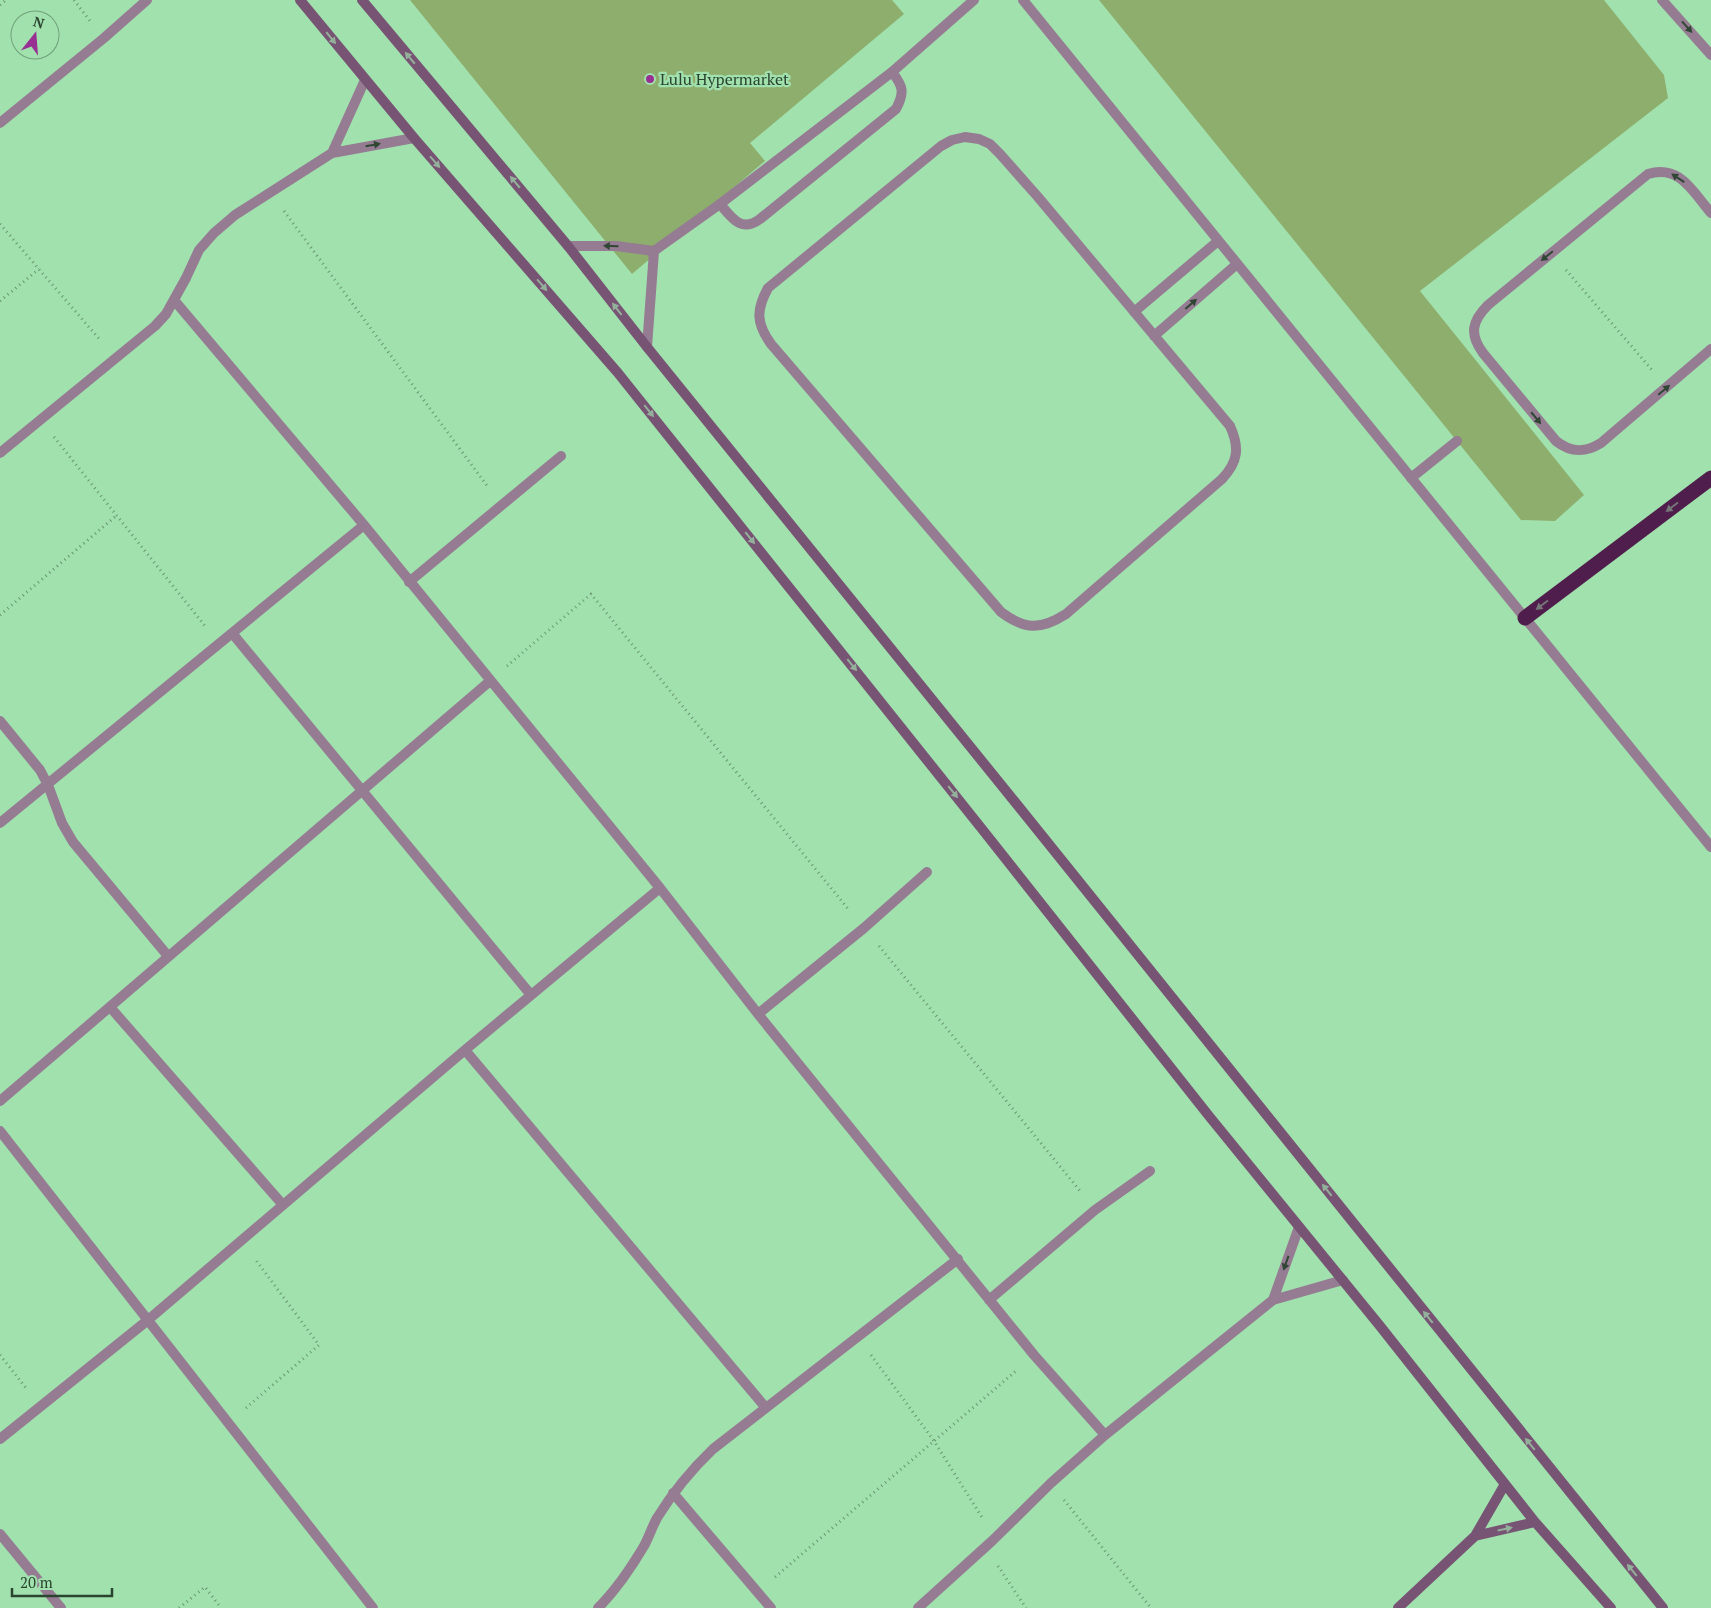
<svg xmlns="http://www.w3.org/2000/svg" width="1711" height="1608" font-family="'PT Serif',serif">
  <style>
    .building { fill: #8dae6d }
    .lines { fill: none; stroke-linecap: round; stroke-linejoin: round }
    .path { stroke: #699772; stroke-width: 3; stroke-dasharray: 1 4; stroke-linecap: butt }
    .lane { stroke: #957c92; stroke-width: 10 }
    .street { stroke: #957c92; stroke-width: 10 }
    .secondary { stroke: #785474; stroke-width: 10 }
    .highway { stroke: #4f1e4c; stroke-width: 15 }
    .oneway { fill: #2f4734 }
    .oneway2 { fill: #93b09a }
    .oneway3 { fill: #747678 }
    .poi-dot { fill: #982f92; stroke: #a1e1ae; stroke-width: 2 }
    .labels { text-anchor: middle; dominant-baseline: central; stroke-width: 4.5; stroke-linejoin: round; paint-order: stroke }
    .poi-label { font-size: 16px; fill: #2a442f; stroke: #a1e1ae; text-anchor: start }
  </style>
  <rect width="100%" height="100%" fill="#a1e1ae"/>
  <path class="building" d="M 410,0 L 892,0 L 904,14 L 750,143 L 765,161 L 632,274 Z
    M 1099,0 L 1604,0 L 1664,75 L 1668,98 L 1420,291 L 1584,495 L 1555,521 L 1521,520 Z"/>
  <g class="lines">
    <path class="path" d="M 74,0 L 90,21
      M 0,5 L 6,0
      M 284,211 L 488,487
      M 0,224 L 101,341
      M 1566,270 L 1652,370
      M 0,301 L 39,269
      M 54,437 L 205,626
      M 0,615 L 117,515
      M 507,666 L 591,594 L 849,910
      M 879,946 L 1081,1192
      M 0,1355 L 26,1388
      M 871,1355 L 934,1441 L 983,1519
      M 246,1408 L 319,1345 L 255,1259
      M 1064,1500 L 1151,1608
      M 998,1566 L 1026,1608
      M 775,1577 L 1017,1370
      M 179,1608 L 205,1587 L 221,1608"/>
    <path class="lane" d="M 1662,0 L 1711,55
      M 965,137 L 979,139 L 990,144 L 1000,154 L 1038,197 L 1230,426 C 1240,448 1238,462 1222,479 L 1066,614 C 1041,630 1025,630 1001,612 L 771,344 C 756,323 756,310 768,288 L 941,146 L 952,140 Z
      M 720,204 C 732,218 741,233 760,219 L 896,109 C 905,92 903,86 892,72
      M 1711,213 C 1693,192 1680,164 1648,174 L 1488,305 C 1472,321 1469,334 1483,353 L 1556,441 C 1571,453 1585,453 1601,443 L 1711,349
      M 1134,312 L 1218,241
      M 1154,336 L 1237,264
      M 1411,478 L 1457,441"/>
    <path class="street" d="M 1023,0 L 1711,847
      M 0,123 L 104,38 L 147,0
      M 332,153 L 365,80
      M 568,246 L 616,246 L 654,251 L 720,204 L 892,72 L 974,0
      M 174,300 L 364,525 L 660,888 L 758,1014 L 1034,1355 L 1105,1435
      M 647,347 L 654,251
      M 0,453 L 155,326 L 166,314 L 186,278 L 199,250 L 214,233 L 235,215 L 332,153 L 414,138
      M 409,582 L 561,456
      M 232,633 L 531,995
      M 0,721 L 40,770 L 48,785 L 62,823 L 73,842 L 168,956
      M 0,823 L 364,525
      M 110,1007 L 283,1205
      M 758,1014 L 864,928 L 927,872
      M 465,1050 L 766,1408
      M 0,1101 L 490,681
      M 0,1131 L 373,1608
      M 989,1300 L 1095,1210 L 1150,1171
      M 1273,1300 L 1299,1227
      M 0,1439 L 148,1320 L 465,1050 L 660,888
      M 673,1493 L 771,1608
      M 0,1534 L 61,1608
      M 598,1608 C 616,1590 631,1568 644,1546 C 649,1537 652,1527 657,1518 C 673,1492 691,1470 713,1449 L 958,1259
      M 918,1608 L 992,1541 L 1051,1483 L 1105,1435 L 1273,1300 L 1343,1280"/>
    <path class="secondary" d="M 300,0 L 414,138 L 618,373 L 982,829 L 1209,1116 L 1380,1326 L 1535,1522 L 1611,1608
      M 362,0 L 568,246 L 647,347 L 1015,802 L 1663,1608
      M 1475,1536 L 1535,1522
      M 1398,1608 L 1475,1536 L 1505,1484"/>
    <path class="highway" d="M 1525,618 L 1711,478"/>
  </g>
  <defs><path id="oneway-solid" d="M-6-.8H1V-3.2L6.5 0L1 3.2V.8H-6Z" transform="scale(1.25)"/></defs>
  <g class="oneway">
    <use href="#oneway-solid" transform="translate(1687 27) rotate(48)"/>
    <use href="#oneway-solid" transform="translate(373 145) rotate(-10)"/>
    <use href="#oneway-solid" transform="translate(1678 178) rotate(-147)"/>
    <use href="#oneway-solid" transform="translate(611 246) rotate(-178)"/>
    <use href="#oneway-solid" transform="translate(1547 256) rotate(141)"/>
    <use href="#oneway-solid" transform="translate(1191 304) rotate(-41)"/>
    <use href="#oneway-solid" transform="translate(1664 390) rotate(-40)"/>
    <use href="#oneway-solid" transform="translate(1536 418) rotate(50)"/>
    <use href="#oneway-solid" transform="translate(1286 1263) rotate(110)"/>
  </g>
  <g class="oneway2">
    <use href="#oneway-solid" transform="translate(331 38) rotate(51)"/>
    <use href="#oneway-solid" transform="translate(410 58) rotate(-130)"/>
    <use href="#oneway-solid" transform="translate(435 162) rotate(49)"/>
    <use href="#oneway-solid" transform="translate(515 182) rotate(-130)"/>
    <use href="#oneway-solid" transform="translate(542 285) rotate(49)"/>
    <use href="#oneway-solid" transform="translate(617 309) rotate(-128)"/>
    <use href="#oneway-solid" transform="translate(649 411) rotate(51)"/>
    <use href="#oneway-solid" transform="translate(750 538) rotate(51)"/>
    <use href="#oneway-solid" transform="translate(852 665) rotate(51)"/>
    <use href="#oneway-solid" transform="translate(953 792) rotate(51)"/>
    <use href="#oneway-solid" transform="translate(1327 1190) rotate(-129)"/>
    <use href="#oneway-solid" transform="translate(1428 1317) rotate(-129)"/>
    <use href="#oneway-solid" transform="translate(1530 1444) rotate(-129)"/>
    <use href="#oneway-solid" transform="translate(1505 1529) rotate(-12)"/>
    <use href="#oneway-solid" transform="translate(1632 1570) rotate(-129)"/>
  </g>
  <g class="oneway3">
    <use href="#oneway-solid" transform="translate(1672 507) rotate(143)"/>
    <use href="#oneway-solid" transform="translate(1542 605) rotate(143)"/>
  </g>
  <circle class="poi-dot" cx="650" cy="79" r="5"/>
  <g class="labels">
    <g class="poi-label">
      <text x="660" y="79">Lulu Hypermarket</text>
    </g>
  </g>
  <g transform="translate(35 35) rotate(17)"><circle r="24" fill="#a1e1ae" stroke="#71a27b"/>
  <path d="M0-4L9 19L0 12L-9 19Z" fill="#982f92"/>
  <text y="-8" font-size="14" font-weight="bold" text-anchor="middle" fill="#2a442f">N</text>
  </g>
  <path d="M12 1588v8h100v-8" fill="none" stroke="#2a442f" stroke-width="2.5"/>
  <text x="20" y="1588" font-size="15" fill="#2a442f" stroke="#a1e1ae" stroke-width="4" paint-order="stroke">20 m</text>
</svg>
